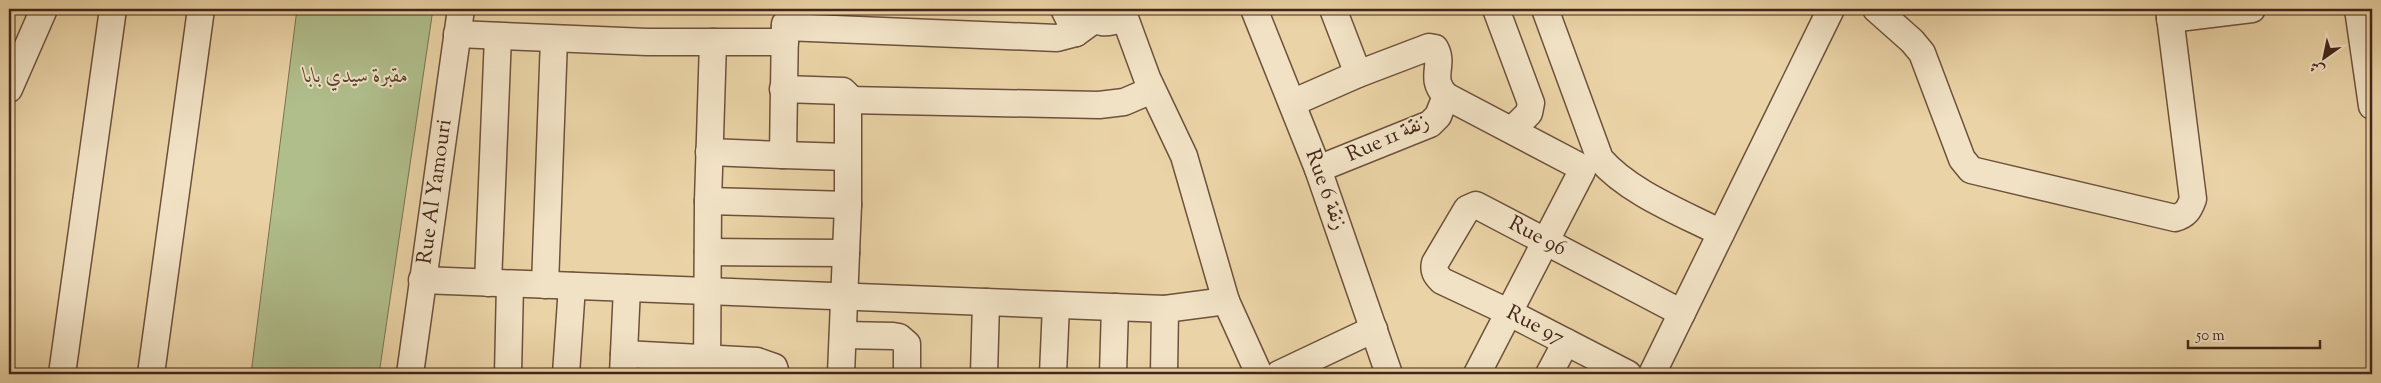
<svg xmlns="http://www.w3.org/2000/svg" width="2381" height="383" font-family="'Sorts Mill Goudy',Amiri,serif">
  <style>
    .green { fill: #b0be8c; stroke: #7a7252 }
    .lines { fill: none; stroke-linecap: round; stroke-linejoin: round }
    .minor-casing { stroke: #6d513c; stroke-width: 29 }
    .minor { stroke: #f1e2c5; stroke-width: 26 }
    .labels { text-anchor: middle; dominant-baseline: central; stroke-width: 4; stroke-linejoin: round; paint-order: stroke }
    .park-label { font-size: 21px; font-style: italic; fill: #594430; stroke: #f1e2c5 }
    .street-label { font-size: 21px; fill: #432619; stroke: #f1e2c5 }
  </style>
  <rect width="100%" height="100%" fill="#ead3a6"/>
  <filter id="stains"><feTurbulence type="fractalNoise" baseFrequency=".004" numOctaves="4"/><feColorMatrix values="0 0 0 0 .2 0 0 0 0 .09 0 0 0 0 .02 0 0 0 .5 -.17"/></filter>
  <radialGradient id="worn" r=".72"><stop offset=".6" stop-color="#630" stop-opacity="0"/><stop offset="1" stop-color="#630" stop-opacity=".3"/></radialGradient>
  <path class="green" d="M 297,9 L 433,9 L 379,374 L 251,374 Z"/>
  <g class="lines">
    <defs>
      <g id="minor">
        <path d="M 1064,9 L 1076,33"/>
        <path d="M 1084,9 C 1096,26 1107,24 1125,18 L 1147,78 L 1184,156 L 1226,301 L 1259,374"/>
        <path d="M 1254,9 L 1318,169 L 1389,374"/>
        <path d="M 1333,9 L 1358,74"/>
        <path d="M 1496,9 L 1531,103 L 1529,113 L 1512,130"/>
        <path d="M 1545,9 L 1600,159 C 1628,192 1682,213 1721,233"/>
        <path d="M 1876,9 L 1912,41 L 1922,53 L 1962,159 L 1971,170 L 2175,218 C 2186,215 2189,210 2193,199 L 2169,9"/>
        <path d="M 2358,9 L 2372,106"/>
        <path d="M 2170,19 L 2252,9"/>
        <path d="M 785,27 L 1057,38 L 1076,33 L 1094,20"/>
        <path d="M 457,34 L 647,42 L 785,42"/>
        <path d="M 9,89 L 44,9"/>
        <path d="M 783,89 L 843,91 L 848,96 L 848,205 L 841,374"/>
        <path d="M 848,100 L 1099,105 L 1124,102 L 1152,90"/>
        <path d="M 1292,103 L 1358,74 L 1429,47 L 1435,48 C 1445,65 1428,78 1446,96 L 1577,165 L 1582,171 L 1477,374"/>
        <path d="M 709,152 L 783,155 L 785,24"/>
        <path d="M 783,155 L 847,157"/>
        <path d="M 1318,169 L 1430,124 L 1438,116 L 1446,96"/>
        <path d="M 708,201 L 848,205"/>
        <path d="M 708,252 L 846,253"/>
        <path d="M 422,280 L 1165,309 L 1226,301"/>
        <path d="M 488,283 L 498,36"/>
        <path d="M 545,285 L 554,39"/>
        <path d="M 843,335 L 893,336 L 899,337 L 907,344 L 907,374"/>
        <path d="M 624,354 L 757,361 L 774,367 L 776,374"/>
        <path d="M 62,374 L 113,9"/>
        <path d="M 151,374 L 201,9"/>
        <path id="s1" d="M 410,374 L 461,9"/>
        <path d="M 508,374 L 510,284"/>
        <path d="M 566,374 L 572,286"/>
        <path d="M 623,374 L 627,288"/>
        <path d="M 707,374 L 708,201 L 713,42"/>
        <path d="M 984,374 L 986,302"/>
        <path d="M 1053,374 L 1056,305"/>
        <path d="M 1113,374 L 1115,307"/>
        <path d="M 1164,374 L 1165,309"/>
        <path d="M 1279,374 L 1374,329"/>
        <path d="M 1549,374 L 1566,342"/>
        <path id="s2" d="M 1628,374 L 1508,312 L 1442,281 C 1436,275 1433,271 1435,263 L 1467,209 L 1476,205 L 1682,313"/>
        <path d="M 1652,374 L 1831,9"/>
      </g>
    </defs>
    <use href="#minor" class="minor-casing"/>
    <use href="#minor" class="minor"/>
  </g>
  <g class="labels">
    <g class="park-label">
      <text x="356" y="77">مقبرة سيدي بابا</text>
    </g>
    <g class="street-label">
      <text transform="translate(1388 139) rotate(-24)">Rue 11 زنقة</text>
      <text transform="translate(1325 190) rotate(70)">Rue 6 زنقة</text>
      <text stroke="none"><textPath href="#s1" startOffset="184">Rue Al Yamouri</textPath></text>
      <text stroke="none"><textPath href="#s2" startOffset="370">Rue 96</textPath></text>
      <text transform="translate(1535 326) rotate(27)">Rue 97</text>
    </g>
  </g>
  <rect width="2381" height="383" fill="none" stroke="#ead3a6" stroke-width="30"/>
  <rect x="10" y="10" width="2361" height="363" fill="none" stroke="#432619" stroke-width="2.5"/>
  <rect x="15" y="15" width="2351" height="353" fill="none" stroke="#432619"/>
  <g transform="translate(2324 58) rotate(213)" stroke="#f1e2c5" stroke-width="4" paint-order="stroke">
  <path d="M0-4L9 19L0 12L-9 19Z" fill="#432619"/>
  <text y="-8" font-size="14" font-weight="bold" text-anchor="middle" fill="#432619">ش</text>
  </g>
  <path d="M2188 340v8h132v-8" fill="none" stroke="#432619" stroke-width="2.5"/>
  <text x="2196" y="340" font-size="15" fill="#432619" stroke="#f1e2c5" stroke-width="4" paint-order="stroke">50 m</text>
  <rect width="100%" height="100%" filter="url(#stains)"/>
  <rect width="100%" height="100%" fill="url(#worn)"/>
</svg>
